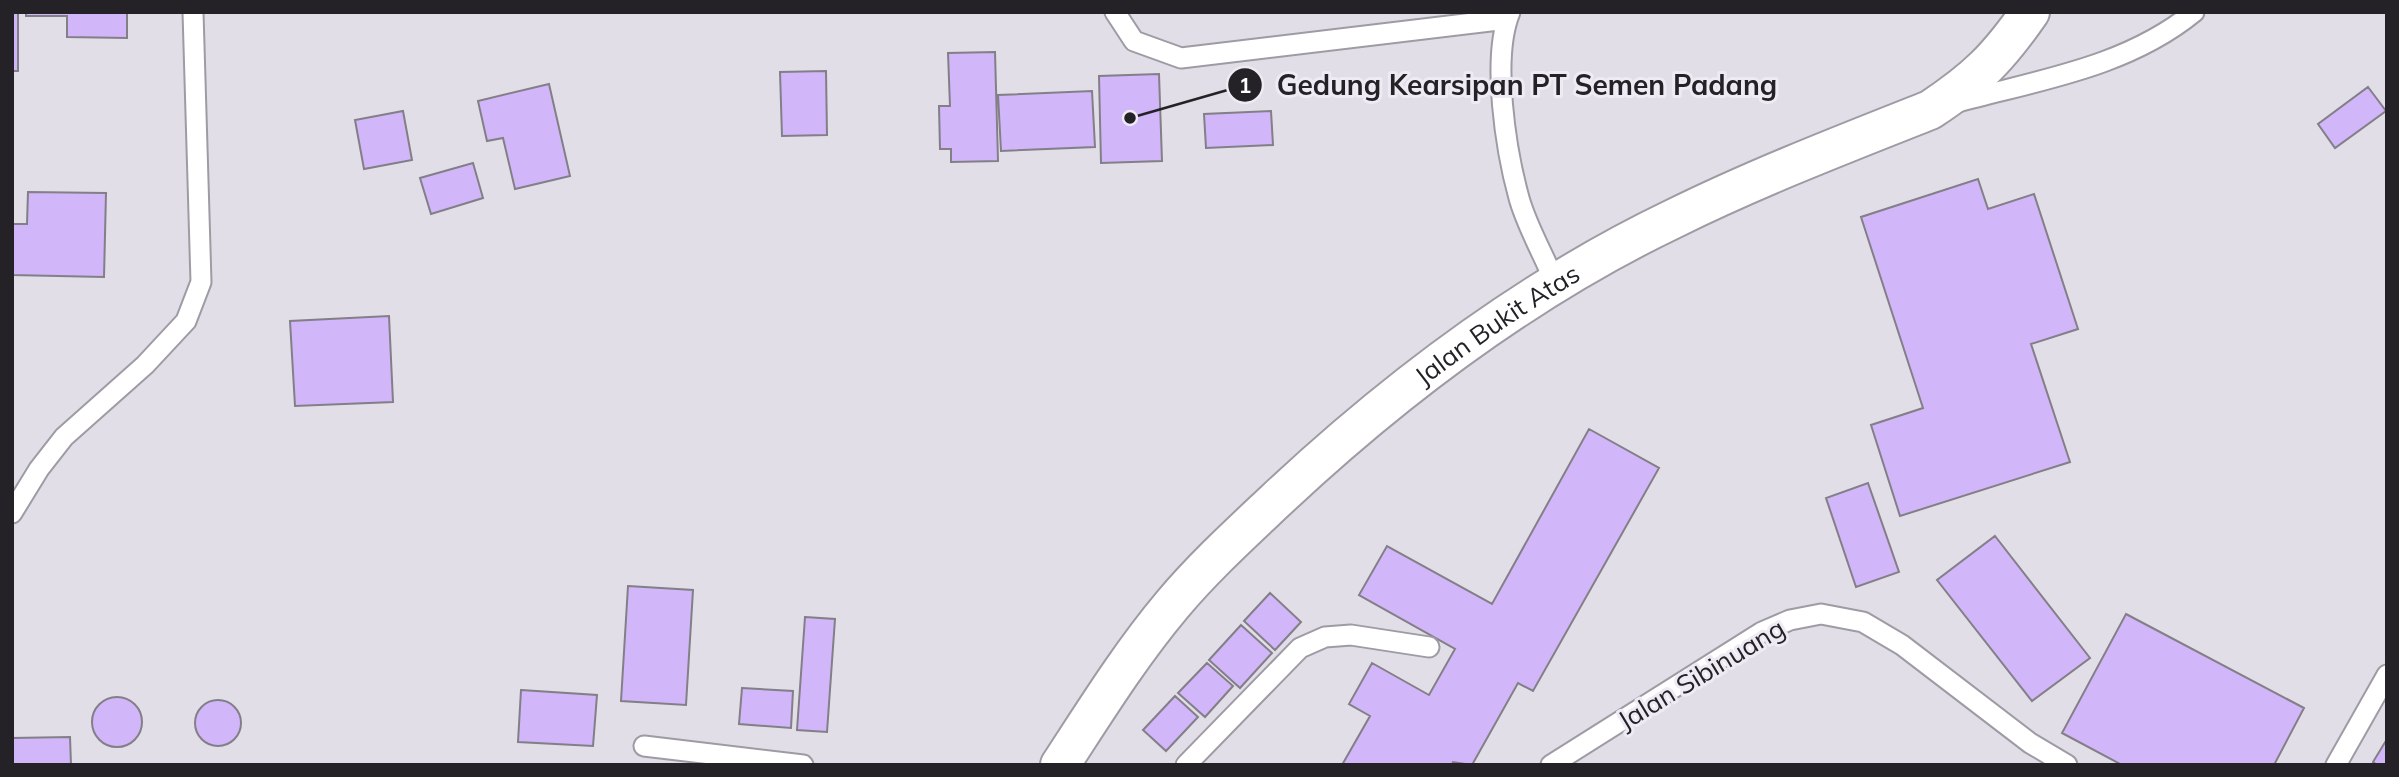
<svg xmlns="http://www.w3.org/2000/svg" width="2399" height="777" font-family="Mulish,sans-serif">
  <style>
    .building { fill: #d2b6fa; stroke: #827f87; stroke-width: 2 }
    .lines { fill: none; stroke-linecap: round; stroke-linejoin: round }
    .lane-casing { stroke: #9f9ba4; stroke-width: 23 }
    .street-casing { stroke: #9f9ba4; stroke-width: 42 }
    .lane { stroke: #fff; stroke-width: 19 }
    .street { stroke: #fff; stroke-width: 38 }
    .labels { text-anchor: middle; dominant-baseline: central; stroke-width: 6; stroke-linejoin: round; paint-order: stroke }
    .street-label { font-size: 26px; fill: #242226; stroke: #eeebf4 }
    .leader { fill: none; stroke: #242226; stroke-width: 2.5 }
    .callout-dot { fill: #242226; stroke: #eeebf4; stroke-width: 2.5 }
    .mark-label { font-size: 21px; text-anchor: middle; font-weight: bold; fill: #fff }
    .callout-label { font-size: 28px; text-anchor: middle; font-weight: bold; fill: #242226; stroke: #eeebf4; stroke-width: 6; stroke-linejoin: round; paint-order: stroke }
  </style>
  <rect width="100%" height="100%" fill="#e1dee7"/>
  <path class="building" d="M 12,12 L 18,12 L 18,71 L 12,71 Z
    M 26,12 L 127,12 L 127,38 L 67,37 L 67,16 L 26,16 Z
    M 995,52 L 998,161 L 951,162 L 951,149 L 940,149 L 939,106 L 950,106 L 948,53 Z
    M 826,71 L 827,135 L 782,136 L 780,72 Z
    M 1159,74 L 1162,161 L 1101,163 L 1099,76 Z
    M 549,84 L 570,176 L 515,189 L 503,138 L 487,141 L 478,101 Z
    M 2368,87 L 2386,111 L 2335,148 L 2318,124 Z
    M 1092,91 L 1095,147 L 1001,151 L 998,95 Z
    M 403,111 L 412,160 L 364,169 L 355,120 Z
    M 1271,111 L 1273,145 L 1206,148 L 1204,114 Z
    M 473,163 L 483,198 L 431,214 L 420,178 Z
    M 1978,179 L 1988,209 L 2034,194 L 2078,329 L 2031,344 L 2070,462 L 1900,516 L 1871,425 L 1923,408 L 1861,217 Z
    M 28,192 L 106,193 L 104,277 L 12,275 L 12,224 L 27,224 Z
    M 389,316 L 393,402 L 295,406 L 290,321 Z
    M 1589,429 L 1659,468 L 1533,691 L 1518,683 L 1472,765 L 1453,762 L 1452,765 L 1342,765 L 1370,716 L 1349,704 L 1372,663 L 1429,695 L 1455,649 L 1359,595 L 1387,546 L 1492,604 Z
    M 1868,483 L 1899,572 L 1856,587 L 1826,498 Z
    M 1995,536 L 2090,658 L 2032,701 L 1937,580 Z
    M 628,586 L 693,590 L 686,705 L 621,701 Z
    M 1270,593 L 1301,622 L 1275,650 L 1244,621 Z
    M 2126,614 L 2304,708 L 2274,765 L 2122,765 L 2062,733 Z
    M 805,617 L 835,619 L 827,732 L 797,730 Z
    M 1241,625 L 1272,653 L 1240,688 L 1209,660 Z
    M 1207,663 L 1233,686 L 1205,717 L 1178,693 Z
    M 742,688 L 793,691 L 791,728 L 739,724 Z
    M 521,690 L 597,695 L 593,746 L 518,742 Z
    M 1175,696 L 1198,717 L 1166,751 L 1143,730 Z
    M92 722a25 25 0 1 1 50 0a25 25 0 1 1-50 0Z
    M195 723a23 23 0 1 1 46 0a23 23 0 1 1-46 0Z
    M 70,737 L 71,765 L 12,765 L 12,738 Z
    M 2387,739 L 2387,765 L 2377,765 L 2373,762 Z"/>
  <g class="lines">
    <defs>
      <path id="lane" d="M 1115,12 L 1134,41 L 1181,58 L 1507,19
        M 1510,12 C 1491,58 1506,151 1519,198 C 1527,227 1544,255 1555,283
        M 1958,102 C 2039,80 2127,67 2194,12
        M 12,513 L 39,469 L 64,437 L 145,365 L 186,321 L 201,282 L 193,12
        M 644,746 L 803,765
        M 1186,765 L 1300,648 L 1325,637 L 1351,635 L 1429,647
        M 1551,765 L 1762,632 L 1790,620 L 1821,614 L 1863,622 L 1902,645 L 2030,743 L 2067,765
        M 2336,765 L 2387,675"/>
      <g id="street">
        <path id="s1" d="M 1060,765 C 1096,710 1130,655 1172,605 C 1203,568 1239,535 1274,502 C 1393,390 1525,290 1673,219 C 1756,178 1844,144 1930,110 C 1977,79 1998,58 2030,12"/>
      </g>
    </defs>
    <use href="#lane" class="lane-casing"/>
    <use href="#street" class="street-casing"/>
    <use href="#lane" class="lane"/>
    <use href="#street" class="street"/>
  </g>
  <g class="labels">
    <g class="street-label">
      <text stroke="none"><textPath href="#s1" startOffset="626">Jalan Bukit Atas</textPath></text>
      <text transform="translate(1701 674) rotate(-31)">Jalan Sibinuang</text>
    </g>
  </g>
  <path class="leader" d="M1130 118L1245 85"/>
  <g class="callout-dot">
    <circle cx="1130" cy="118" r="7"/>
    <circle cx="1245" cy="85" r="18"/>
  </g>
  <g class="mark-label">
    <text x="1245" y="93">1</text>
  </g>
  <g class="callout-label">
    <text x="1527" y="95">Gedung Kearsipan PT Semen Padang</text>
  </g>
  <rect width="2399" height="777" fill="none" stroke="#242226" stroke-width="28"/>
</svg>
